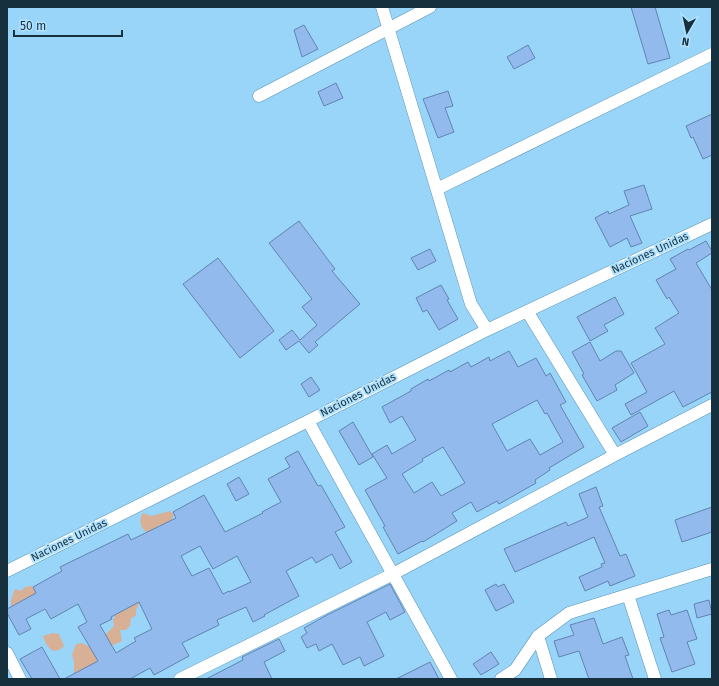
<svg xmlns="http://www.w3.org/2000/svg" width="719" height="686" font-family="'Fira Sans',sans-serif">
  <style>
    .green { fill: #d8b095 }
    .building { fill: #92baed; stroke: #6184b2; fill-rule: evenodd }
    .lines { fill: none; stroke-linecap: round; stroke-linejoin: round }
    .street-casing { stroke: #5995b7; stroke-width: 13 }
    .street { stroke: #fff; stroke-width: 12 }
    .labels { text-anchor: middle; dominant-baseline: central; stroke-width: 4; stroke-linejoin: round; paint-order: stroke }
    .street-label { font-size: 11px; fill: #17303e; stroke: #b0e1fe }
  </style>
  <rect width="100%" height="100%" fill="#98d5f9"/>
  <path class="green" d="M 170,511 L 174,515 L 168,526 L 159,525 C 157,527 154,531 152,532 C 142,535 137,520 143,513 L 151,516 Z
    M 31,586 L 36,588 L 38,595 L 29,601 L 24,599 L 20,603 L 17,608 L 11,606 L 11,600 L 15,589 L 21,591 L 25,587 Z
    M 141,599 L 136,610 L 136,616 L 131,618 L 130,626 L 126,630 L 120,630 L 122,641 L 111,646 L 105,635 L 114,626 L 113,620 L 115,615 Z
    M 53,633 L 59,634 L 64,646 L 59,650 L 53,651 C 47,646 45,643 43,636 Z
    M 82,643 L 94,649 L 98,653 L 96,665 L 78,678 L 74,673 L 74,661 L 72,655 L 76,644 Z"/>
  <path class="building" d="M 631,7 L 655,7 L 670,58 L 648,64 Z
    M 304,25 L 318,49 L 302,57 L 294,30 Z
    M 528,45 L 535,58 L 514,69 L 507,57 Z
    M 336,83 L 343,98 L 324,106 L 318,92 Z
    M 448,91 L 453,106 L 445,108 L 454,132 L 438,138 L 423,99 Z
    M 712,114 L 712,155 L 703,159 L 693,137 L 691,138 L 686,126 Z
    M 644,185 L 652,209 L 630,216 L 642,243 L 631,247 L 627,238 L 610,247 L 595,218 L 608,211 L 609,214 L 629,205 L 624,191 Z
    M 299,221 L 335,269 L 332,271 L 360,304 L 315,342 L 318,345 L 309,353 L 299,341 L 286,350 L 279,340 L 292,330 L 300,340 L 317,325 L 302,307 L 312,299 L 269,243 Z
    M 706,241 L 712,251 L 712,253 L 696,263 L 712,290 L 712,392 L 683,407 L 674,391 L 631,415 L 625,404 L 647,392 L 631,363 L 665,344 L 655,328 L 679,313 L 669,297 L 667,299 L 656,280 L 676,269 L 670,259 L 688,249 L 689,250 Z
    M 430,249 L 436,261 L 418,270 L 411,258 Z
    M 218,258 L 274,331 L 240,358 L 183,284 Z
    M 441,285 L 449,299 L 447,300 L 458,319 L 439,330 L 427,310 L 423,312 L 416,298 Z
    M 615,297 L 624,314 L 604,325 L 608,331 L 590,341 L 577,317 Z
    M 590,342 L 600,361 L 616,351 L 621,351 L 634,373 L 615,385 L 617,390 L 597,401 L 582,375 L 584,374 L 572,352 Z
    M 509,351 L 518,367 L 536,358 L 546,376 L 550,373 L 566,402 L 560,405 L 584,447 L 549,468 L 550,470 L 535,480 L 536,483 L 499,504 L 497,501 L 477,512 L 471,502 L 452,513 L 457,521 L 423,542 L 422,541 L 398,554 L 383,527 L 385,526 L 365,490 L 387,478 L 372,454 L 387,445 L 392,454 L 416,440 L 402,416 L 390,423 L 382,407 L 411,391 L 411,389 L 428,379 L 429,381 L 449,370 L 450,372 L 468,362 L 471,367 L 489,357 L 490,361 ZM 537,400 L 545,414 L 547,413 L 563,442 L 540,455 L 530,439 L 507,451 L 492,424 ZM 443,447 L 465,483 L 441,496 L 432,482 L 414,493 L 402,474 L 423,461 L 422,459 Z
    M 311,377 L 320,390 L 309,397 L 301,384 Z
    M 640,412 L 648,426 L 621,442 L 612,428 Z
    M 353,422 L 373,457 L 359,465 L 339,431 Z
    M 298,451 L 318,486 L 321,485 L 345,527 L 335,532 L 352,562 L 340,569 L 332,554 L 316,563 L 312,557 L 286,571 L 299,596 L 264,615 L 265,616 L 253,622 L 246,607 L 217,620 L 219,625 L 182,643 L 189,656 L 154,675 L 150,668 L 130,679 L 64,679 L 98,661 L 78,627 L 87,622 L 78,604 L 51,619 L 45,609 L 26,619 L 31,629 L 19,635 L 7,613 L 7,609 L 36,593 L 33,587 L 62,571 L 60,567 L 128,534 L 131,540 L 176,518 L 173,512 L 204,495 L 225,532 L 263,513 L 262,512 L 281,502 L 268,479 L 290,467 L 285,458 ZM 200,546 L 213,569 L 237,556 L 251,582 L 229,592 L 229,591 L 223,594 L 209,568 L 192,576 L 181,556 ZM 139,602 L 152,629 L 134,638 L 136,641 L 116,653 L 100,625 L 112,619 L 111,617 Z
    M 239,477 L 249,494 L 236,501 L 227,484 Z
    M 596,487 L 603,506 L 599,507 L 620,556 L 626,554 L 635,576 L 610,586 L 608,581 L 585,591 L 579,577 L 602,567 L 601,564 L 605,563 L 594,537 L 515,572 L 504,549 L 566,522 L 568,526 L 588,517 L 579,494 Z
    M 712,507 L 712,532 L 682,542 L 675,520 Z
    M 390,584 L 405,612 L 390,620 L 386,612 L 367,622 L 384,656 L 364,666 L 360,657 L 343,665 L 332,644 L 319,651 L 316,644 L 307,648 L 301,637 L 307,633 L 304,628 L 327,615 Z
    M 496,584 L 498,587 L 504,584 L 514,602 L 496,611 L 485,590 Z
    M 709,600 L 712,614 L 697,618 L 694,604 Z
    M 669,610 L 671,615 L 687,610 L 697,639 L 687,642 L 695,664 L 672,672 L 660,638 L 664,637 L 657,614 Z
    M 594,618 L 603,644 L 622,637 L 629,655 L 625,656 L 633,679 L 589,679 L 579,651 L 559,657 L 554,641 L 574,635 L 570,625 Z
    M 279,639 L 285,651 L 264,662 L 272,679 L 206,679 L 243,660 L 242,657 Z
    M 42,647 L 60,679 L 32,679 L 20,659 Z
    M 491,652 L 499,664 L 481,675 L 473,664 Z
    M 430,662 L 439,679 L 396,679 Z"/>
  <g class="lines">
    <defs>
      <path id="street" d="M 382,7 L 471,304 L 487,330
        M 259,96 L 430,7
        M 437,189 L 712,54
        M 527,311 L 615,455
        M 308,421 L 451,679
        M 7,571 L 308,421 L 487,330 L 712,224
        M 628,595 L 655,679
        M 538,636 L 551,679
        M 7,653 L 20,679
        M 180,679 L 393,574 L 615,455 L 712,405
        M 501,679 L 515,670 L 538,636 L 569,613 L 712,569"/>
    </defs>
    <use href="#street" class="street-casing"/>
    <use href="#street" class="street"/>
  </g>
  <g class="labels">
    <g class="street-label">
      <text transform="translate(650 253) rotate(-25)">Naciones Unidas</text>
      <text transform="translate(358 395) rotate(-27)">Naciones Unidas</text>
      <text transform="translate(69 540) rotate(-26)">Naciones Unidas</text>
    </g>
  </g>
  <rect width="719" height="686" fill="none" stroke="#17303e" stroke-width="16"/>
  <g transform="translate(687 32) rotate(189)" stroke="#b0e1fe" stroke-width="3" paint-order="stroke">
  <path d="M0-3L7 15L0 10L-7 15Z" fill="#17303e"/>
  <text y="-6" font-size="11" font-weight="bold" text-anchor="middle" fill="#17303e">N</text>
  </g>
  <path d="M14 30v6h108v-6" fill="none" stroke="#17303e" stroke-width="2"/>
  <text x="20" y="30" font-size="12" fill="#17303e" stroke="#b0e1fe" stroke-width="3" paint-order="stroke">50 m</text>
</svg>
